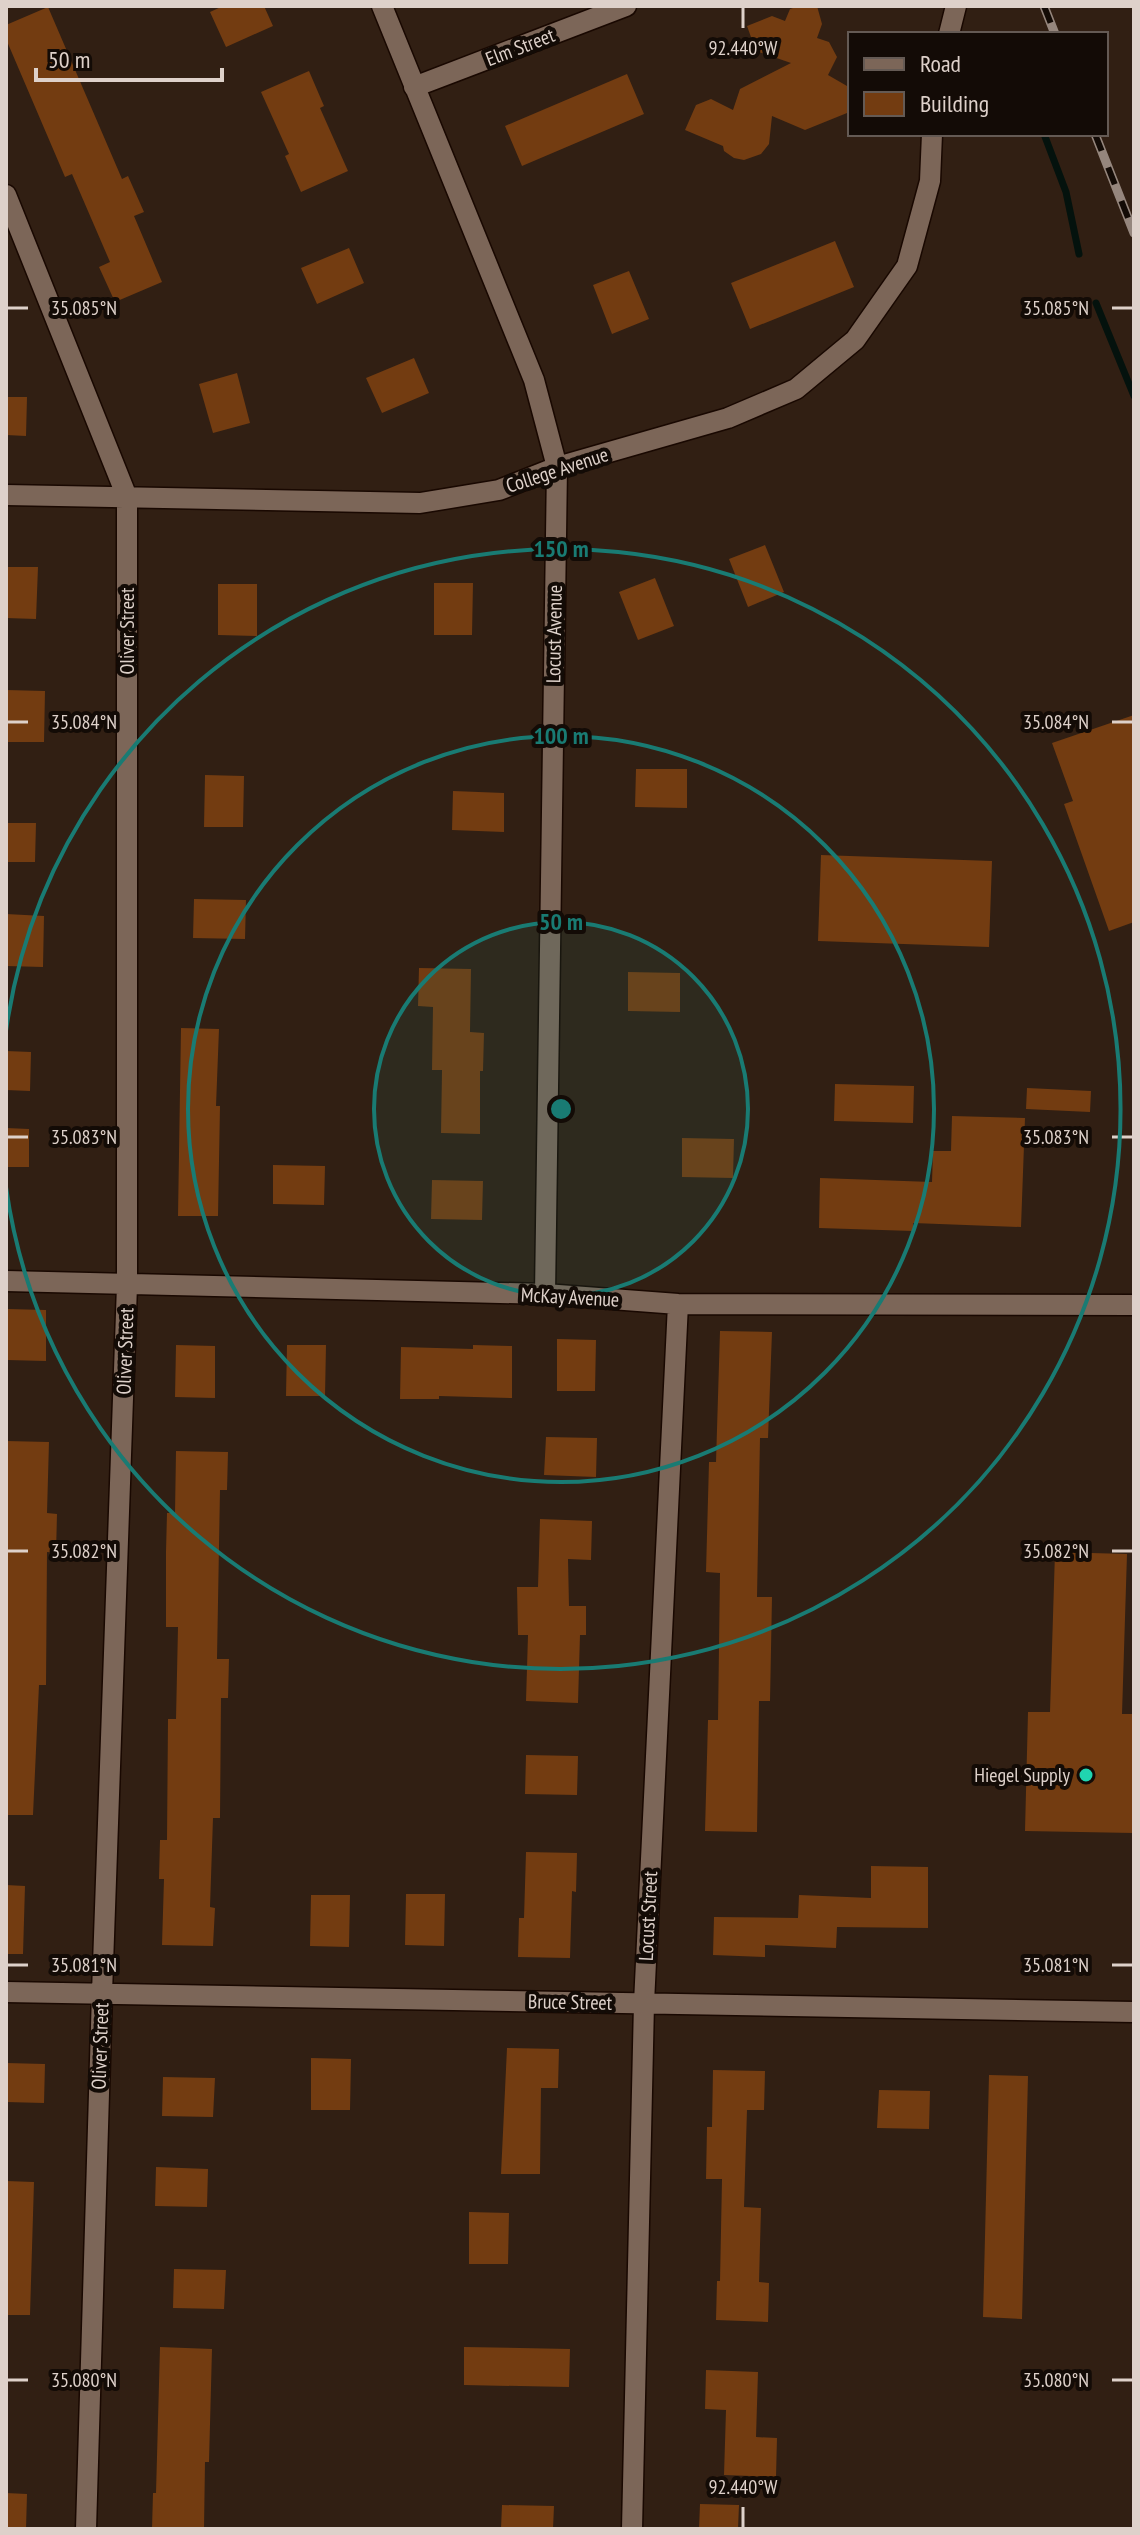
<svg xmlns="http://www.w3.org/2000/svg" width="1140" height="2535" font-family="'PT Sans Narrow',sans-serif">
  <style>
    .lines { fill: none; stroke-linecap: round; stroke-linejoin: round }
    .stream { stroke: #04120d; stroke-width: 7 }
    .building { fill: #733c11 }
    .minor-casing { stroke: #190801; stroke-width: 23 }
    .minor { stroke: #7c6658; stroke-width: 20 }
    .rail-casing { stroke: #95867d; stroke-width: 9 }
    .rail { stroke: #130b06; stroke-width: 6; stroke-dasharray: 18; stroke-linecap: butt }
    .ticks { fill: none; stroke: #ded1ca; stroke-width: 3 }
    .ring { fill: none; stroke: #197b73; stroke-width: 4 }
    .poi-dot { fill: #20d5b0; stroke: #130b06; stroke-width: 3 }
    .labels { text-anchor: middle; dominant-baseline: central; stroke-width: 8; stroke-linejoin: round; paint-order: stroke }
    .street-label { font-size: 20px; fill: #ded1ca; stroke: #130b06 }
    .poi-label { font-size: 20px; fill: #ded1ca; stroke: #130b06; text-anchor: end }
    .ticks-label { font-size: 20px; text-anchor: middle; fill: #ded1ca; stroke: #130b06; stroke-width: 8; stroke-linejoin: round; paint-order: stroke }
    .centre { fill: #197b73; stroke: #130b06; stroke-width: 4 }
    .ring-label { font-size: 24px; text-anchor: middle; font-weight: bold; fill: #197b73; stroke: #130b06; stroke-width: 8; stroke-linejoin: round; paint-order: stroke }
  </style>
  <rect width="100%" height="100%" fill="#311f13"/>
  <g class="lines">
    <path class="stream" d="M 1044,134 L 1066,192 L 1079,254
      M 1096,303 L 1134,396"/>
  </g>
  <path class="building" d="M 223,6 L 264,6 L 273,26 L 226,47 L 210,12 Z
    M 799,6 L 817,6 L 822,24 L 817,38 L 829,42 L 837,57 L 828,75 L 847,86 L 850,96 L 847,113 L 805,130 L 772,116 L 769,144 L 761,154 L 744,160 L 734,158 L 724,151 L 723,146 L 685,130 L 696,105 L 711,99 L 733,110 L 740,89 L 791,63 L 756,51 L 747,26 L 772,16 L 785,21 L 790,9 Z
    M 48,7 L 122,179 L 128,176 L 144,212 L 134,216 L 162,282 L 115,302 L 99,267 L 110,262 L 72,174 L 65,177 L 6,39 L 6,25 Z
    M 309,71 L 324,106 L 320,108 L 348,171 L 301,192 L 285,156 L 289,154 L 261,92 Z
    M 627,74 L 644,114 L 522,166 L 505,126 Z
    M 835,241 L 854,287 L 750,329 L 731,283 Z
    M 349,248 L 364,283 L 317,304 L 301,268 Z
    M 629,271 L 649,319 L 612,334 L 593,285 Z
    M 414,358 L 429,393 L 382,413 L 366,378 Z
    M 237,373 L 250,423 L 213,433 L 199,384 Z
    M 6,397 L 27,397 L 26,436 L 6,435 Z
    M 765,545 L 784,592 L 748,607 L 729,559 Z
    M 6,567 L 38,567 L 36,619 L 6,618 Z
    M 655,578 L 674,626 L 638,640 L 619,592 Z
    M 434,583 L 473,583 L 472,635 L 434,635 Z
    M 218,584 L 257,584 L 257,636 L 218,635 Z
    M 6,690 L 45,691 L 44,742 L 6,742 Z
    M 1134,715 L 1134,922 L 1109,931 L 1064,804 L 1073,801 L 1052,743 Z
    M 636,769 L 687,769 L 687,808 L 635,807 Z
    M 205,775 L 244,776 L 243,827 L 204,827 Z
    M 453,791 L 504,793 L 504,832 L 452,830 Z
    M 6,823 L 36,823 L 35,862 L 6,862 Z
    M 821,855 L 992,861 L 989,947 L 818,941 Z
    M 194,899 L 246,900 L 245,939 L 193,938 Z
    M 6,914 L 44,916 L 43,967 L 6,966 Z
    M 419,968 L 471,969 L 470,1032 L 484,1033 L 483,1071 L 480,1071 L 480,1134 L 441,1133 L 442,1070 L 432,1070 L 433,1007 L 418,1006 Z
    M 628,972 L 680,973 L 680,1012 L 628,1011 Z
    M 181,1028 L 219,1029 L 216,1106 L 220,1106 L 218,1216 L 178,1216 Z
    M 6,1051 L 31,1052 L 30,1091 L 6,1090 Z
    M 835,1084 L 914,1086 L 913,1123 L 834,1121 Z
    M 1027,1088 L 1091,1091 L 1090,1112 L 1026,1109 Z
    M 952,1116 L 1025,1118 L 1021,1227 L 913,1223 L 913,1231 L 819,1228 L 820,1178 L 932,1182 L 933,1151 L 951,1151 Z
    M 6,1128 L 29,1129 L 29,1167 L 6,1167 Z
    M 682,1138 L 734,1139 L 733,1178 L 682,1177 Z
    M 273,1165 L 325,1166 L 324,1205 L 273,1204 Z
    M 432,1180 L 483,1181 L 482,1220 L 431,1219 Z
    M 7,1309 L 46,1310 L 46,1361 L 7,1360 Z
    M 720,1331 L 772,1332 L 768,1438 L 760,1438 L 757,1597 L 772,1597 L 770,1701 L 759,1701 L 757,1832 L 705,1831 L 708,1720 L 718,1720 L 720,1573 L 706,1572 L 709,1462 L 716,1462 Z
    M 557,1339 L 596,1340 L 595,1391 L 557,1391 Z
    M 176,1345 L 215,1346 L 215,1398 L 175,1397 Z
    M 287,1345 L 326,1345 L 325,1396 L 286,1396 Z
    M 473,1345 L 512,1346 L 512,1398 L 439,1396 L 439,1399 L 400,1399 L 401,1347 L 473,1349 Z
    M 546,1437 L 597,1438 L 596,1477 L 544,1475 Z
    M 6,1441 L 49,1442 L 47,1513 L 57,1514 L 56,1553 L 47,1552 L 46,1685 L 39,1685 L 33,1815 L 6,1815 Z
    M 176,1451 L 228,1452 L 227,1490 L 220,1490 L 217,1659 L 229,1659 L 228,1698 L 221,1698 L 220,1818 L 213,1818 L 210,1907 L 215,1908 L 213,1946 L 162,1945 L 164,1879 L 159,1879 L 160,1840 L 167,1840 L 168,1719 L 176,1719 L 178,1627 L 166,1627 L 166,1552 L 167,1513 L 175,1513 Z
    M 540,1519 L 592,1521 L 591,1560 L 568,1559 L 569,1606 L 586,1606 L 586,1635 L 580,1635 L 578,1703 L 526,1701 L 528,1635 L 518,1635 L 517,1587 L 538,1587 Z
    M 1055,1552 L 1127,1554 L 1122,1714 L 1134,1714 L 1134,1833 L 1025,1831 L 1028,1712 L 1050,1712 Z
    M 526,1755 L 578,1756 L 577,1795 L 525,1794 Z
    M 526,1852 L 577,1853 L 576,1892 L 572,1891 L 570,1958 L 518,1957 L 519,1918 L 524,1918 Z
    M 871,1866 L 928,1867 L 928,1928 L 837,1927 L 836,1948 L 765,1945 L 765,1957 L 713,1955 L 714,1917 L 798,1918 L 799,1895 L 871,1898 Z
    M 6,1885 L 25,1886 L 23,1954 L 6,1954 Z
    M 406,1894 L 445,1894 L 444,1946 L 405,1945 Z
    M 311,1895 L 350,1895 L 349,1947 L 310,1946 Z
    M 507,2048 L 559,2049 L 558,2088 L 541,2088 L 540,2174 L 501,2174 Z
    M 311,2058 L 351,2059 L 350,2110 L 311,2110 Z
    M 6,2063 L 45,2064 L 44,2103 L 6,2102 Z
    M 713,2070 L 765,2071 L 764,2110 L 747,2110 L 744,2207 L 761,2208 L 759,2282 L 769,2283 L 768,2322 L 716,2320 L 717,2281 L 720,2281 L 722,2179 L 706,2179 L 707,2127 L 712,2127 Z
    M 989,2075 L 1028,2076 L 1022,2319 L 983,2317 Z
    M 163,2077 L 215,2078 L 213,2117 L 162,2116 Z
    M 879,2090 L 930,2091 L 929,2129 L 877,2128 Z
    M 156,2167 L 208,2169 L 207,2207 L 155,2206 Z
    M 6,2181 L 34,2182 L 30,2315 L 6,2315 Z
    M 469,2212 L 509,2213 L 508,2264 L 469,2264 Z
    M 174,2269 L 226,2270 L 224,2309 L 173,2308 Z
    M 160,2347 L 212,2349 L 209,2462 L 205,2462 L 204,2529 L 152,2529 L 153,2493 L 156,2493 Z
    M 464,2347 L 570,2349 L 569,2387 L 464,2385 Z
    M 706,2370 L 758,2372 L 756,2437 L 777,2438 L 776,2477 L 724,2475 L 726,2410 L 705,2409 Z
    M 6,2493 L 27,2494 L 26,2529 L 6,2529 Z
    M 700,2504 L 739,2505 L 738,2529 L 699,2529 Z
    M 502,2505 L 554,2506 L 553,2529 L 501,2529 Z"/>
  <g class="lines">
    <defs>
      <path id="minor" d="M 382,6 L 534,380 L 557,467 L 545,1294
        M 949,34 L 956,6
        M 414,87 L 626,6
        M 6,195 L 127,497 L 127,1285 L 102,1993 L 86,2529
        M 6,495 L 420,503 L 499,490 L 557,467 L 728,418 L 796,389 L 855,340 L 907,266 L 930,181 L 932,134
        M 6,1281 L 545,1294 L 678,1304 L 1134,1305
        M 6,1992 L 1134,2012
        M 632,2529 L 644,2003 L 678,1304"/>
    </defs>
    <use href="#minor" class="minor-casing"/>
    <use href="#minor" class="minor"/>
    <defs>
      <path id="rail" d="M 1044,6 L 1055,34
        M 1095,134 L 1134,233"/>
    </defs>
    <use href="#rail" class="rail-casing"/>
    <use href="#rail" class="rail"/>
  </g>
  <path class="ticks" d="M 743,8 L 743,28M 8,308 L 28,308M 1112,308 L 1132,308M 8,722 L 28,722M 1112,722 L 1132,722M 8,1137 L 28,1137M 1112,1137 L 1132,1137M 8,1551 L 28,1551M 1112,1551 L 1132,1551M 8,1965 L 28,1965M 1112,1965 L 1132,1965M 8,2380 L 28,2380M 1112,2380 L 1132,2380M 743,2507 L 743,2527"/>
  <circle cx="561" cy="1109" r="187" fill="#197b73" fill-opacity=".12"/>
  <g class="ring">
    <circle cx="561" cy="1109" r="187"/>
    <circle cx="561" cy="1109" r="373"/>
    <path d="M6 1031A560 560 0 1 1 6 1187"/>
  </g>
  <circle class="poi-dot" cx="1086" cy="1775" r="8"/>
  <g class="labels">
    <g class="street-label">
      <text transform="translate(520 47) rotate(-21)">Elm Street</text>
      <text transform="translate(557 470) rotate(-18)">College Avenue</text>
      <text transform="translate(127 631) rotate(-90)">Oliver Street</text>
      <text transform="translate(554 634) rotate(-89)">Locust Avenue</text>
      <text transform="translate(570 1297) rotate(3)">McKay Avenue</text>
      <text transform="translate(125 1351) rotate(-88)">Oliver Street</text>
      <text transform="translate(648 1916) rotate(-87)">Locust Street</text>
      <text transform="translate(570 2002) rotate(1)">Bruce Street</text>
      <text transform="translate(100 2046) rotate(-88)">Oliver Street</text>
    </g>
    <g class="poi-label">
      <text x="1070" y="1775">Hiegel Supply</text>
    </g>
  </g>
  <g class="ticks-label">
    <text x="743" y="55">92.440°W</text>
    <text x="84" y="315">35.085°N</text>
    <text x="1056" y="315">35.085°N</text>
    <text x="84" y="729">35.084°N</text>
    <text x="1056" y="729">35.084°N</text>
    <text x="84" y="1144">35.083°N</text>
    <text x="1056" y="1144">35.083°N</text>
    <text x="84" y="1558">35.082°N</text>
    <text x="1056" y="1558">35.082°N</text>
    <text x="84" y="1972">35.081°N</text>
    <text x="1056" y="1972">35.081°N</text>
    <text x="84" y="2387">35.080°N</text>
    <text x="1056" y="2387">35.080°N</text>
    <text x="743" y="2494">92.440°W</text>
  </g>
  <circle cx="561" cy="1109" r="12" class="centre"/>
  <g class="ring-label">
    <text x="561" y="557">150 m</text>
    <text x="561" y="744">100 m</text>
    <text x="561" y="930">50 m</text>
  </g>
  <rect width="1140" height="2535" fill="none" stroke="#ded1ca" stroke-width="16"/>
  <rect x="848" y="32" width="260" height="104" fill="#130b06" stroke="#645a54" stroke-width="2"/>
  <rect x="864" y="58" width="40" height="12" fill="#7c6658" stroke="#645a54" stroke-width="2"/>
  <text x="920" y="72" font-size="24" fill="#ded1ca">Road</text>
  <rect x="864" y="92" width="40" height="24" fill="#733c11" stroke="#645a54" stroke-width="2"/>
  <text x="920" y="112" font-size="24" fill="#ded1ca">Building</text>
  <path d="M36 68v12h186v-12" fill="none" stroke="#ded1ca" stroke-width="4"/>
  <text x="48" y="68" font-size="24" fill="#ded1ca" stroke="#130b06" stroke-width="6" paint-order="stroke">50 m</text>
</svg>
